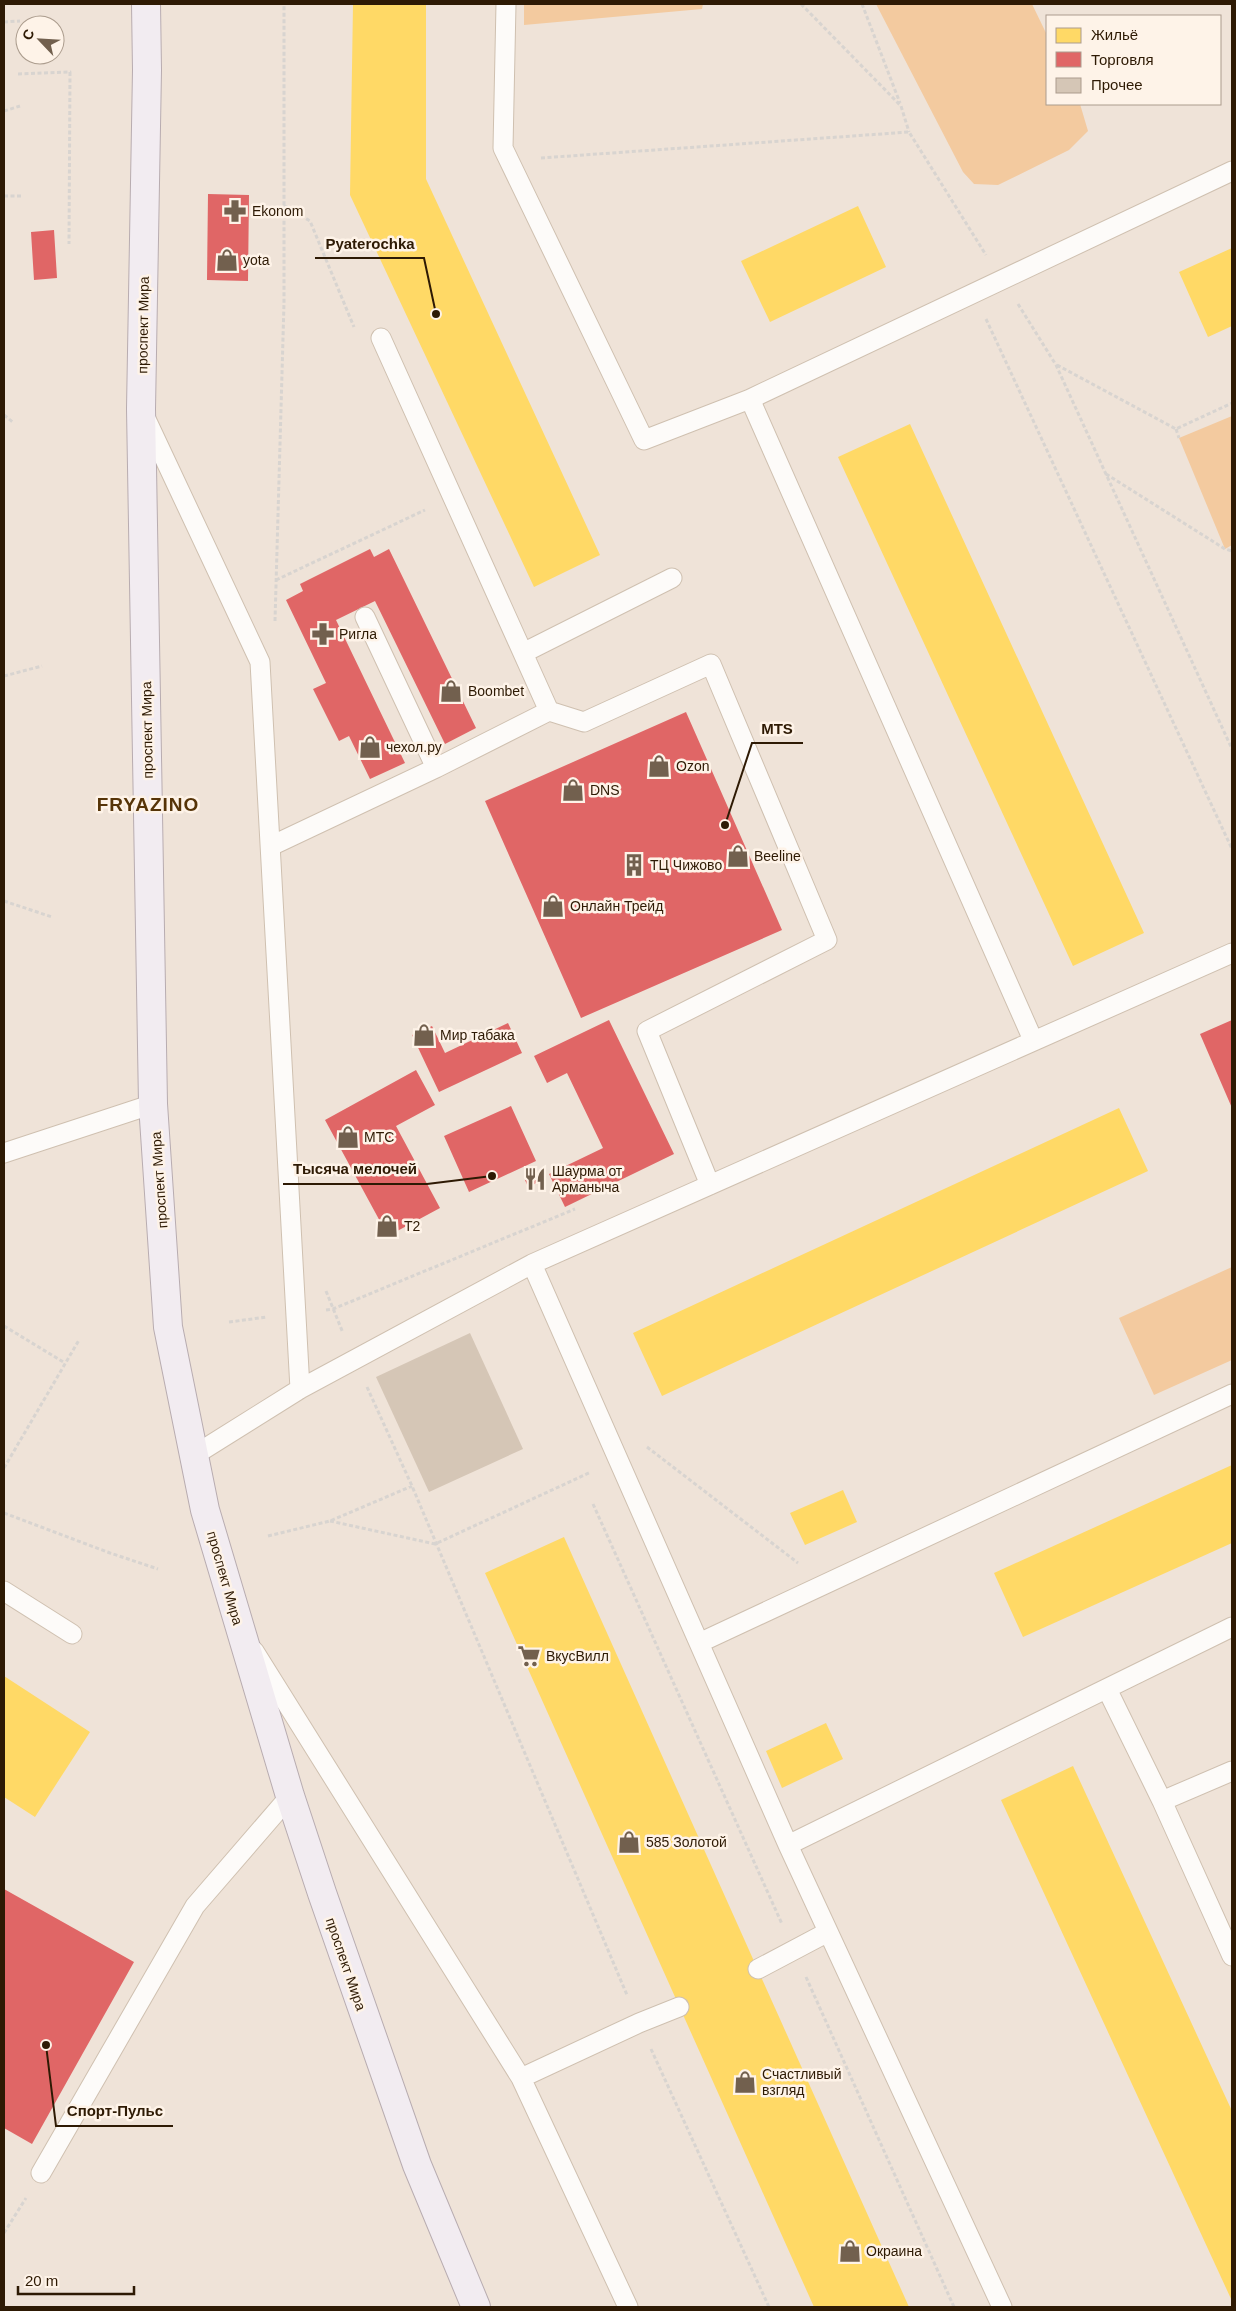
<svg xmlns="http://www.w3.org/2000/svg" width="1236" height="2311" font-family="Arial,sans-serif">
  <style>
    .green { fill: #f3ca9f }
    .homes { fill: #ffd966 }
    .shops { fill: #e06666 }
    .building { fill: #d5c6b6 }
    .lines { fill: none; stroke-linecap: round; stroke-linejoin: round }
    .lane-casing { stroke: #cfc0b0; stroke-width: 21 }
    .primary-casing { stroke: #b8acb0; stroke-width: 30 }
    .path { stroke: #d8d4d0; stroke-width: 3; stroke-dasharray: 4 2.5; stroke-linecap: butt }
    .lane { stroke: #fdfbf9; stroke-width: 19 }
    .primary { stroke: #f2ecf1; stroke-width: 28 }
    .labels { text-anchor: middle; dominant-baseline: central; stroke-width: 5; stroke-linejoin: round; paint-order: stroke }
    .poi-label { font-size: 14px; fill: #2e1a04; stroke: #fef3e8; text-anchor: start }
    .street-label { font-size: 14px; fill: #2e1a04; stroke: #fef3e8 }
    .district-label { font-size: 19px; font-weight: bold; letter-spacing: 1px; fill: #563408; stroke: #fef3e8 }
    .leader { fill: none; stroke: #2e1a04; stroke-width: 2 }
    .callout-dot { fill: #2e1a04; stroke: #fef3e8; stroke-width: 2 }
    .callout-label { font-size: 15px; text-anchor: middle; font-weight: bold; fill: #2e1a04; stroke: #fef3e8; stroke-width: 5; stroke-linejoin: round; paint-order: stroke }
  </style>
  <rect width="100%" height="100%" fill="#efe3d8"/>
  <path class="green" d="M 524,4 L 703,4 L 702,9 L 524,25 Z
    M 876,4 L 1032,4 L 1047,35 L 1047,104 L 1080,104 L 1088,131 L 1069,150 L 998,185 L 974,184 L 963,172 Z
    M 1232,416 L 1232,545 L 1225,549 L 1179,438 Z
    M 1232,1267 L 1232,1360 L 1154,1395 L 1119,1318 Z"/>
  <path class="homes" d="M 353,4 L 426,4 L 426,179 L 600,555 L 534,587 L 350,195 Z
    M 858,206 L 886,267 L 770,322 L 741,261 Z
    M 1232,248 L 1232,326 L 1208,337 L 1179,272 Z
    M 910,424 L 1144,933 L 1073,966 L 838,457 Z
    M 1119,1108 L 1148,1171 L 662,1396 L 633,1333 Z
    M 1232,1465 L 1232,1543 L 1023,1637 L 994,1573 Z
    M 843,1490 L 857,1522 L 805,1545 L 790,1513 Z
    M 564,1537 L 909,2307 L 814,2307 L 485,1573 Z
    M 4,1676 L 90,1732 L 35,1817 L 4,1797 Z
    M 826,1723 L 843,1759 L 782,1788 L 766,1751 Z
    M 1073,1766 L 1232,2111 L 1232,2301 L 1001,1800 Z"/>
  <path class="shops" d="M 208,194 L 249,195 L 248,281 L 207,280 Z
    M 54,230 L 57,278 L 34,280 L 31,232 Z
    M 370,549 L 374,557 L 389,549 L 476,728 L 445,744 L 375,601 L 336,620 L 405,763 L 370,779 L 349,736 L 339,741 L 313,689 L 326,683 L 286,600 L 303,591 L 300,584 Z
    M 686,712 L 782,930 L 581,1018 L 485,801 Z
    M 609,1020 L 674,1154 L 565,1207 L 549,1174 L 603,1148 L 567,1073 L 547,1083 L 534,1056 Z
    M 1232,1020 L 1232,1108 L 1200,1034 Z
    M 508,1023 L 522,1053 L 439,1092 L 412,1035 L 432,1026 L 445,1053 Z
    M 416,1070 L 435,1105 L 396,1126 L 440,1208 L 388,1236 L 325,1120 Z
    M 511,1106 L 536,1161 L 469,1192 L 444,1136 Z
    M 542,1172 L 545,1179 L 528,1187 L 525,1180 Z
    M 4,1889 L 134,1962 L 32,2144 L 4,2128 Z"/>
  <path class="building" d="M 470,1333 L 523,1449 L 429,1492 L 376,1377 Z"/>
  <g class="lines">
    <defs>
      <path id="lane" d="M 506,4 L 503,148 L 644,440 L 750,399 L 1033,1040
        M 750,399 L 1232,171
        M 145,417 L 260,662 L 300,1389
        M 365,617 L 436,768
        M 523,653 L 672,578
        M 549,711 L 584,722 L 711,664 L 827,940 L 647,1031 L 710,1185
        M 271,846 L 436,768 L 549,711 L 381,338
        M 4,1153 L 153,1104
        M 532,1264 L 788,1845 L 1002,2307
        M 193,1456 L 300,1389 L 532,1264 L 1232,953
        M 4,1591 L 72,1634
        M 699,1643 L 1232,1394
        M 254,1651 L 521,2078 L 628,2307
        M 1107,1689 L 1162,1801 L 1232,1956
        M 1162,1801 L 1232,1771
        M 788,1845 L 1232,1627
        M 758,1969 L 828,1932
        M 521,2078 L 639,2023 L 679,2007
        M 41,2173 L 195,1906 L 290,1796"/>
      <path id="primary" d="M 146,4 L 147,70 L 141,409 L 153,1104 L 168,1327 L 205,1510 L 290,1796 L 322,1893 L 417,2165 L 476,2307"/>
    </defs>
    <use href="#lane" class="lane-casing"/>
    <use href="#primary" class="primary-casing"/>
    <path class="path" d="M 801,4 L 901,106 L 909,132
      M 862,4 L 900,103
      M 4,22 L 20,21
      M 18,74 L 70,72 L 69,244
      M 4,111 L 20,106
      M 541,158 L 909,132 L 986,255
      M 4,196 L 23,196
      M 284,205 L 310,221 L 354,327
      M 1018,304 L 1056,365 L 1232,749
      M 986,319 L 1232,849
      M 1057,365 L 1176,429 L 1232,403
      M 4,415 L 14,423
      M 1176,429 L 1179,438
      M 1106,474 L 1225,549 L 1232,551
      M 276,580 L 425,510
      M 275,621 L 284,303 L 284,4
      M 4,676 L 42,666
      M 4,901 L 52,917
      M 326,1291 L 343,1333
      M 326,1310 L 333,1309 L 575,1209
      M 229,1322 L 267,1317
      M 4,1326 L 65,1363
      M 367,1387 L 412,1486 L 627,1995
      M 647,1447 L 798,1563
      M 4,1468 L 79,1340
      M 593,1504 L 782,1924
      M 4,1513 L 110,1553 L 158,1569
      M 330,1521 L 435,1544 L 591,1472
      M 268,1536 L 330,1521 L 412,1486
      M 806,1977 L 954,2307
      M 651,2049 L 769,2307
      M 4,2233 L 26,2198"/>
    <use href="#lane" class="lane"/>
    <use href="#primary" class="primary"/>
  </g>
  <defs>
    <symbol id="pharmacy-bare" viewBox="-9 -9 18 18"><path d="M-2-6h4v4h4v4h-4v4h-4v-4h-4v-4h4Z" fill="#72604e" stroke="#fef3e8" stroke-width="2.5" paint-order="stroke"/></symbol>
    <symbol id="shop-bare" viewBox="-9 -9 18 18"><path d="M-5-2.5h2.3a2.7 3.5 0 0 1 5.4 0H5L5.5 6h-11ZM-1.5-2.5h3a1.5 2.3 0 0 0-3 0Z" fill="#72604e" stroke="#fef3e8" stroke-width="2.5" paint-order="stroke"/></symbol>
    <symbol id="building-bare" viewBox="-9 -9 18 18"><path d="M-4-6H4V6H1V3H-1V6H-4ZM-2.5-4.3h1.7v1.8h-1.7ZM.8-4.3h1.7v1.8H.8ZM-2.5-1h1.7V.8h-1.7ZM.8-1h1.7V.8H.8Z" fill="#72604e" stroke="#fef3e8" stroke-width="2.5" paint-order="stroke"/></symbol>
    <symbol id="restaurant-bare" viewBox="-9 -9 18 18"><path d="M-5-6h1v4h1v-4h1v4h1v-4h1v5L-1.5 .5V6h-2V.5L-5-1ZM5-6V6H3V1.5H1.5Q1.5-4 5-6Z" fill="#72604e" stroke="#fef3e8" stroke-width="2.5" paint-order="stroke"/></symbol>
    <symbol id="supermarket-bare" viewBox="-9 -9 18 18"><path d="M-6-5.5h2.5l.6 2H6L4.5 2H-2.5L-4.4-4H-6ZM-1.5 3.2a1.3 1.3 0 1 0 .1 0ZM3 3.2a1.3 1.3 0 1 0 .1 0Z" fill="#72604e" stroke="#fef3e8" stroke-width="2.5" paint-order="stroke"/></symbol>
  </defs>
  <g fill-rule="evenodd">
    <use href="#pharmacy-bare" x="219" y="195" width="32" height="32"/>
    <use href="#shop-bare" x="211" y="244" width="32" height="32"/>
    <use href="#pharmacy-bare" x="307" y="618" width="32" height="32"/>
    <use href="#shop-bare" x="435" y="675" width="32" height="32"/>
    <use href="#shop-bare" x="354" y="731" width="32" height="32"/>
    <use href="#shop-bare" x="643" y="750" width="32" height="32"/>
    <use href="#shop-bare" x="557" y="774" width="32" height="32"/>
    <use href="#shop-bare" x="722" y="840" width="32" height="32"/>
    <use href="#building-bare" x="618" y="849" width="32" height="32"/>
    <use href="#shop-bare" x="537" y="890" width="32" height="32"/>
    <use href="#shop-bare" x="408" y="1019" width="32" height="32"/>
    <use href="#shop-bare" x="332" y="1121" width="32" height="32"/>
    <use href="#restaurant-bare" x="519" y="1163" width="32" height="32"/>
    <use href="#shop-bare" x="371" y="1210" width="32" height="32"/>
    <use href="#supermarket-bare" x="513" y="1640" width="32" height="32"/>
    <use href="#shop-bare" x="613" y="1826" width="32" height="32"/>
    <use href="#shop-bare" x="729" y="2066" width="32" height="32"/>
    <use href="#shop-bare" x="834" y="2235" width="32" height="32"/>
  </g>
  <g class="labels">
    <g class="poi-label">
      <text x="252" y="211">Ekonom</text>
      <text x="243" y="260">yota</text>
      <text x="339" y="634">Ригла</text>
      <text x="468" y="691">Boombet</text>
      <text x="386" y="747">чехол.ру</text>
      <text x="676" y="766">Ozon</text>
      <text x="590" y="790">DNS</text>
      <text x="754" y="856">Beeline</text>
      <text x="650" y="865">ТЦ Чижово</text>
      <text x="570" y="906">Онлайн Трейд</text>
      <text x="440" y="1035">Мир табака</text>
      <text x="364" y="1137">МТС</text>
      <text x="552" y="1171">Шаурма от<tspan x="552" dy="16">Арманыча</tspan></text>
      <text x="404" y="1226">T2</text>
      <text x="546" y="1656">ВкусВилл</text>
      <text x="646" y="1842">585 Золотой</text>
      <text x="762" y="2074">Счастливый<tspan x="762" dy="16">взгляд</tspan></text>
      <text x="866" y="2251">Окраина</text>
    </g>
    <g class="street-label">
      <text transform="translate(143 325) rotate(-89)">проспект Мира</text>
      <text transform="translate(147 730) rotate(-91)">проспект Мира</text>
      <text transform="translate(159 1180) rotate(-94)">проспект Мира</text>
      <text transform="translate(225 1578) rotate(74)">проспект Мира</text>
      <text transform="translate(346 1964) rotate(71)">проспект Мира</text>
    </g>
    <g class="district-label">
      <text x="148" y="804">FRYAZINO</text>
    </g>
  </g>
  <path class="leader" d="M436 314L424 258H315M725 825L752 743H803M492 1176L427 1184H283M46 2045L56 2126H173"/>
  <g class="callout-dot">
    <circle cx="436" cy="314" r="5"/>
    <circle cx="725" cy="825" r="5"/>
    <circle cx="492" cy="1176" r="5"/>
    <circle cx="46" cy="2045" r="5"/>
  </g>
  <g class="callout-label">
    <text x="370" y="249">Pyaterochka</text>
    <text x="777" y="734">MTS</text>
    <text x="355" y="1174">Тысяча мелочей</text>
    <text x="115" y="2116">Спорт-Пульс</text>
  </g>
  <rect width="1236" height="2311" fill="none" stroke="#2e1a04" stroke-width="10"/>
  <rect x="1046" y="15" width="175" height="90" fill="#fef3e8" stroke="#ab9c8d"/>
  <rect x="1056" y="28" width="25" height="15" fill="#ffd966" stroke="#ab9c8d"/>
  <text x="1091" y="40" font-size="15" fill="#2e1a04">Жильё</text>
  <rect x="1056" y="52" width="25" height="15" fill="#e06666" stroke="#ab9c8d"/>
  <text x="1091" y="65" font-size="15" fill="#2e1a04">Торговля</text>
  <rect x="1056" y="78" width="25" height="15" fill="#d5c6b6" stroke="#ab9c8d"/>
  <text x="1091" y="90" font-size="15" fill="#2e1a04">Прочее</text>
  <g transform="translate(40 40) rotate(295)"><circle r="24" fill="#fef3e8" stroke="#ab9c8d"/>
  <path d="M0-4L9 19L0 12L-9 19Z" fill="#72604e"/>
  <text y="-8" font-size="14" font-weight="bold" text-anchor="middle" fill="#2e1a04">С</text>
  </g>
  <path d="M18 2286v8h116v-8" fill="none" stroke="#2e1a04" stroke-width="2.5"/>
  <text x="25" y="2286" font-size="15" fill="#2e1a04" stroke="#fef3e8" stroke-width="4" paint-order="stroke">20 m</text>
</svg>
